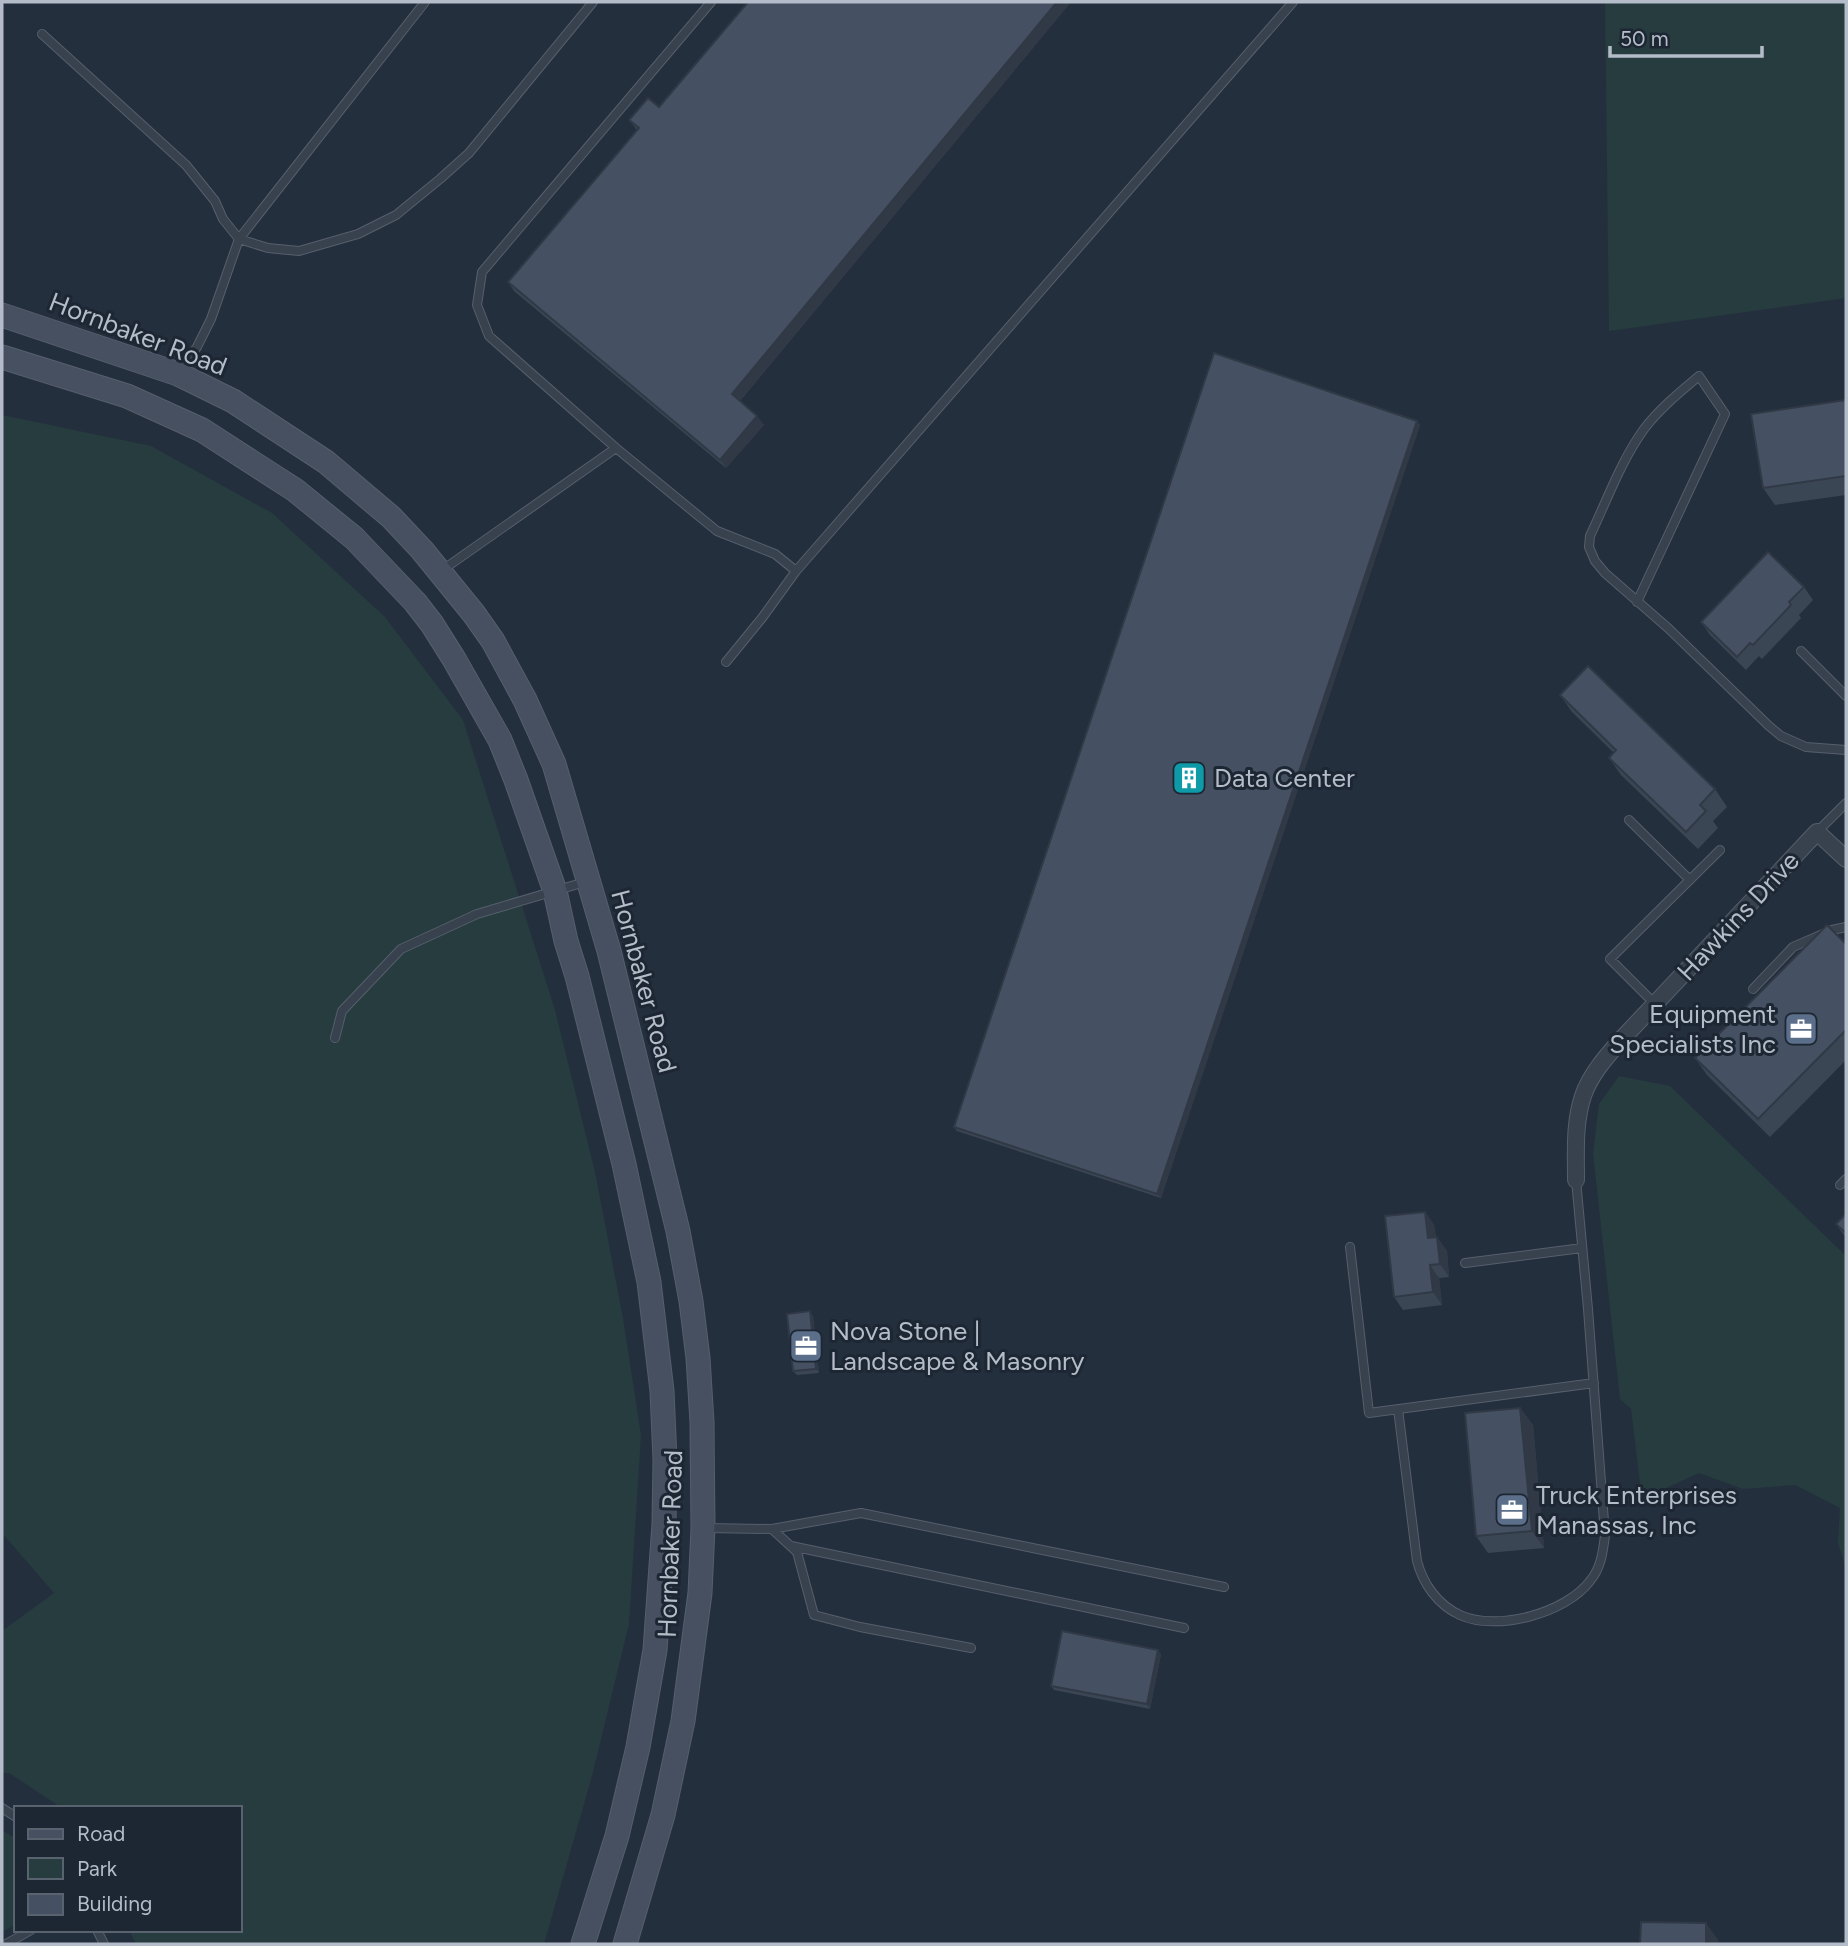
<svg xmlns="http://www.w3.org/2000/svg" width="1848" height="1946" font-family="Figtree,sans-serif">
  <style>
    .green { fill: #263c3f }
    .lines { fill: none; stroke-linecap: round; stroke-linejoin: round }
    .lane-casing { stroke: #565f6c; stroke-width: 10 }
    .street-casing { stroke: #565f6c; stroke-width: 18 }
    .secondary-casing { stroke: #565f6c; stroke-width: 25 }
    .lane { stroke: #38414e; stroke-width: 8 }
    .street { stroke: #38414e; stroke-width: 16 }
    .secondary { stroke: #465061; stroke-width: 23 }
    .wall { fill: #3b4654 }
    .shaded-wall { fill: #303945 }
    .building { fill: #455162; stroke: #303945; stroke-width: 2 }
    .labels { text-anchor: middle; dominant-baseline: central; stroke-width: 6; stroke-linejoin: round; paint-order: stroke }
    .street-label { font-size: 26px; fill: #b4bcc9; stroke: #1d2633 }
    .poi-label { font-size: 26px; fill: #b4bcc9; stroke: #1d2633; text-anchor: start }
  </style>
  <rect width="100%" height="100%" fill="#242f3e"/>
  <path class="green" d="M 1605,2 L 1846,2 L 1846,298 L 1609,331 Z
    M 2,415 L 151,446 L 272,513 L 385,617 L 463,720 L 555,1010 L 595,1172 L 623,1318 L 641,1435 L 629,1624 L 592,1776 L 544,1944 L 136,1944 L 129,1930 L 240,1930 L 240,1808 L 62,1808 L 9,1773 L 2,1773 L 2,1631 L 54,1593 L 2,1533 Z
    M 1619,1076 L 1670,1086 L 1846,1256 L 1846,1568 L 1838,1543 L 1840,1508 L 1795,1485 L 1743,1489 L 1699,1473 L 1642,1499 L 1631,1409 L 1620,1399 L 1593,1153 L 1599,1104 Z
    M 2,1831 L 16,1838 L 16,1924 L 2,1932 Z"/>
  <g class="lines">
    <defs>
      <path id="lane" d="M 711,2 L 482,272 L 477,305 L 489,336 L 616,448 L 717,531 L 775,554 L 796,571 L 1293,2
        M 42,34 L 186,165 L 215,201 L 223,219 L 239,239 L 425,2
        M 180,371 L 197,347 L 211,319 L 239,239 L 268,248 L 299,251 L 358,234 L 396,215 L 440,179 L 469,153 L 593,2
        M 441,571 L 616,448
        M 1637,602 L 1725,414 L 1699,376 C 1680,392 1659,409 1644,429 C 1621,461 1607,500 1590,536 L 1589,547 L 1595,561 L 1605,573 L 1668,628 L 1769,726 L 1781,736 L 1806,747 L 1846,750
        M 1801,651 L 1846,696
        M 726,662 L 762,618 L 796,571
        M 1629,820 L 1690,880
        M 1817,832 L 1846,803
        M 1753,989 L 1793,947 L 1832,930 L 1846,927
        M 1655,1004 L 1610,959 L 1720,850
        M 335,1038 L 342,1011 L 401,949 L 477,914 L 585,882
        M 1840,1185 L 1846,1179
        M 1350,1247 L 1369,1413 L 1594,1383
        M 1465,1263 L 1582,1248
        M 1398,1409 L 1417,1561 C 1423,1584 1438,1605 1460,1615 C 1497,1632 1566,1613 1590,1581 C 1601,1568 1603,1552 1605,1535 L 1588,1309 L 1576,1180
        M 706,1528 L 772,1529 L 861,1513 L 1224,1587
        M 772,1529 L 797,1552 L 814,1615 L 860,1627 L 971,1648
        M 791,1546 L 1184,1628
        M 2,1808 L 16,1817
        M 97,1930 L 104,1944
        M 6,1944 L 31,1930"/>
      <path id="street" d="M 1576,1180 C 1576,1152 1574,1123 1583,1096 C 1590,1075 1606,1057 1620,1041 L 1817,832 L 1846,859"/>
      <path id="secondary" d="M 2,315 L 178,374 L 233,401 L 326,462 L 391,517 L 422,550 L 474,614 L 493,641 L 525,700 L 554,764 L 609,951 L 678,1231 L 691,1301 L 698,1358 L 702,1422 L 703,1528 L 700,1593 L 683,1721 L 663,1815 L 625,1944
        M 2,357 L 127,396 L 202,430 L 295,490 L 354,538 L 415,602 L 432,624 L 454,659 L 500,740 L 516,780 L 555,891 L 566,941 L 577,976 L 624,1164 L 649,1282 L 662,1391 L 665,1460 L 664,1524 L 655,1650 L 638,1747 L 617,1836 L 583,1944"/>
    </defs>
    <use href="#lane" class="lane-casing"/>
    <use href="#street" class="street-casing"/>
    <use href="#secondary" class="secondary-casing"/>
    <use href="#lane" class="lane"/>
    <use href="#street" class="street"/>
    <use href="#secondary" class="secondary"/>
  </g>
  <path class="wall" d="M 748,2 L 1071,2 L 740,401 L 764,425 L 726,468 L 514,291 L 508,282 L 637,130 L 629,120 L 659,107 Z
    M 1846,400 L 1846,495 L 1775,505 L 1763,488 Z
    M 1417,421 L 1420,425 L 1161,1198 L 957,1131 L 954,1127 Z
    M 1804,587 L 1813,600 L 1799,615 L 1801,618 L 1762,659 L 1759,656 L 1746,670 L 1710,635 L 1701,622 Z
    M 1560,695 L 1715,789 L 1727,807 L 1713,821 L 1718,828 L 1698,849 L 1621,775 L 1609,758 L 1614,753 L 1572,712 Z
    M 1846,944 L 1846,1060 L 1770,1137 L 1707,1075 L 1695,1058 Z
    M 1425,1212 L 1434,1225 L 1436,1238 L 1437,1237 L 1447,1251 L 1449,1277 L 1439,1278 L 1442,1305 L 1403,1310 L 1394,1297 Z
    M 1846,1214 L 1846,1238 L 1836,1224 Z
    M 813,1316 L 819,1373 L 797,1375 L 793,1371 Z
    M 1520,1408 L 1533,1425 L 1544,1548 L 1488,1553 L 1476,1536 Z
    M 1161,1654 L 1150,1709 L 1054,1690 L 1051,1686 Z"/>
  <path class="shaded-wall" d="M 1057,2 L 1071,2 L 738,403 L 732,394 Z
    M 757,416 L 764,425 L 726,468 L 720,460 Z
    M 1417,421 L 1420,425 L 1161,1198 L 1157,1194 Z
    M 1425,1212 L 1434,1225 L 1437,1252 L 1428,1238 Z
    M 1437,1237 L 1447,1251 L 1449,1277 L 1440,1264 Z
    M 1430,1265 L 1439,1278 L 1442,1305 L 1433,1292 Z
    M 810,1311 L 813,1316 L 819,1373 L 816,1369 Z
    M 1520,1408 L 1533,1425 L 1544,1548 L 1532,1531 Z
    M 1158,1650 L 1161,1654 L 1150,1709 L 1147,1704 Z
    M 1706,1923 L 1719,1941 L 1718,1944 L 1706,1944 Z"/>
  <path class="building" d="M 748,2 L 1057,2 L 732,394 L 757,416 L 720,460 L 508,282 L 639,128 L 629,120 L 648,98 L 659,107 Z
    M 1214,353 L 1417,421 L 1157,1194 L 954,1127 Z
    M 1846,400 L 1846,476 L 1763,488 L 1751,414 Z
    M 1768,552 L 1804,587 L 1789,602 L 1791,605 L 1753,645 L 1750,643 L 1737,657 L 1701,622 Z
    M 1588,666 L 1715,789 L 1700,805 L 1706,811 L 1686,832 L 1609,758 L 1616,750 L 1560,695 Z
    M 1827,925 L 1846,944 L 1846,1030 L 1758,1119 L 1695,1058 Z
    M 1425,1212 L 1428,1238 L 1437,1237 L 1440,1264 L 1430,1265 L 1433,1292 L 1394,1297 L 1385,1216 Z
    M 1846,1214 L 1846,1233 L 1836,1224 Z
    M 810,1311 L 816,1369 L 793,1371 L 787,1314 Z
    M 1520,1408 L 1532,1531 L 1476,1536 L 1465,1413 Z
    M 1062,1631 L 1158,1650 L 1147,1704 L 1051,1686 Z
    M 1641,1922 L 1706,1923 L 1706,1944 L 1640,1944 Z"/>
  <defs>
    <symbol id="building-square" viewBox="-11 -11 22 22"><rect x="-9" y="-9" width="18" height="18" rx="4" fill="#0f9aa8" stroke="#1d2633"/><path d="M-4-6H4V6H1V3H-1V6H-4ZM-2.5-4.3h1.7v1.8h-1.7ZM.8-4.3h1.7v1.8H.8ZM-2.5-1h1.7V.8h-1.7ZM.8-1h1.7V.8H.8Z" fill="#fff"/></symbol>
    <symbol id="office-square" viewBox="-11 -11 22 22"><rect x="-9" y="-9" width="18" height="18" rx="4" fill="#5c6f8a" stroke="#1d2633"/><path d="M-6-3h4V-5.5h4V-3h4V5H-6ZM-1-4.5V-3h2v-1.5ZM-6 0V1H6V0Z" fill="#fff"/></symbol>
  </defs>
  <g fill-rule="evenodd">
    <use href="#building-square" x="1170" y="759" width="38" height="38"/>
    <use href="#office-square" x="1782" y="1010" width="38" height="38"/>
    <use href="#office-square" x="787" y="1327" width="38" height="38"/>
    <use href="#office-square" x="1493" y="1491" width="38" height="38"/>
  </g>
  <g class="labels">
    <g class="street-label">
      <text transform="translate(138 334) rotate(21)">Hornbaker Road</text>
      <text transform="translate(1738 916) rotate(-47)">Hawkins Drive</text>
      <text transform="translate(644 981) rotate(75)">Hornbaker Road</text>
      <text transform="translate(670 1544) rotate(-88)">Hornbaker Road</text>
    </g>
    <g class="poi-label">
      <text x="1214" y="778">Data Center</text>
      <text x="1776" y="1014" text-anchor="end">Equipment<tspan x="1776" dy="30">Specialists Inc</tspan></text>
      <text x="830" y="1331">Nova Stone |<tspan x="830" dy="30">Landscape &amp; Masonry</tspan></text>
      <text x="1536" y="1495">Truck Enterprises<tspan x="1536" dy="30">Manassas, Inc</tspan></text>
    </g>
  </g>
  <rect width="1848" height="1946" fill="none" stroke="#b4bcc9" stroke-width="7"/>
  <rect x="14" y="1806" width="228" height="126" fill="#1d2633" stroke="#59626f" stroke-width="2"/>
  <rect x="28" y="1829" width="35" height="10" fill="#465061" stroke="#59626f" stroke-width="2"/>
  <text x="77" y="1841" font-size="21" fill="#b4bcc9">Road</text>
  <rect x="28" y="1858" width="35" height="21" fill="#263c3f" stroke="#59626f" stroke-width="2"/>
  <text x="77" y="1876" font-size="21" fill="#b4bcc9">Park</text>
  <rect x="28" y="1894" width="35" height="21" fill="#455162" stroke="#59626f" stroke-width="2"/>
  <text x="77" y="1911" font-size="21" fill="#b4bcc9">Building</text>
  <path d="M1610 46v10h152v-10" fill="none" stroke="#b4bcc9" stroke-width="3.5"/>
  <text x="1620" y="46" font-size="21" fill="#b4bcc9" stroke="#1d2633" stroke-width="5" paint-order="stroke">50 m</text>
</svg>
